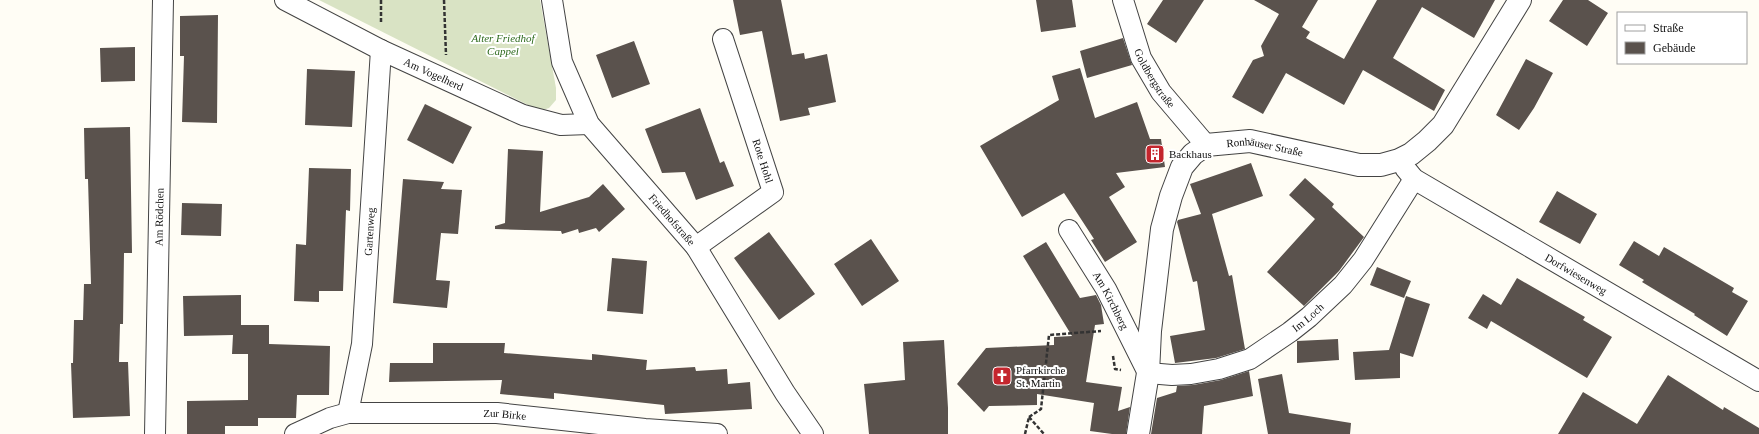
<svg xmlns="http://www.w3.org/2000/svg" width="1759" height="434" font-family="'Times New Roman',serif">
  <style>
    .cemetery { fill: #d9e3c4 }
    .building { fill: #5a524d }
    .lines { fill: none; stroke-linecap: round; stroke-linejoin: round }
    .minor-casing { stroke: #444; stroke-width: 22 }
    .tertiary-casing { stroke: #444; stroke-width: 24 }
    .path { stroke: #333; stroke-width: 2.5; stroke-dasharray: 4 2; stroke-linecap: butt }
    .minor { stroke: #fff; stroke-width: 20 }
    .tertiary { stroke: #fff; stroke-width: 22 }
    .labels { text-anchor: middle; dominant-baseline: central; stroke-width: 4; stroke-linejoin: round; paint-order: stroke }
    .park-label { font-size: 11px; font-style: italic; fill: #2f6b1f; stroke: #fff }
    .street-label { font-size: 11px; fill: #111; stroke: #fff }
    .poi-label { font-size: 11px; fill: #111; stroke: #fff; text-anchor: start }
  </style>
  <rect width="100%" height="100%" fill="#fffdf5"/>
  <path class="cemetery" d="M 319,0 L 540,0 L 556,88 L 556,100 L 549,108 L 540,111 Z"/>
  <path class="building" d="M 733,0 L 781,0 L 792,55 L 804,53 L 805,59 L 827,54 L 836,102 L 808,108 L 810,115 L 780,121 L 762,31 L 740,35 Z
    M 1036,0 L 1072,0 L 1076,27 L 1041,32 Z
    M 1163,0 L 1204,0 L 1176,43 L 1147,24 Z
    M 1254,0 L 1318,0 L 1302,27 L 1310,32 L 1306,38 L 1344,59 L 1377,0 L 1495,0 L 1474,38 L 1422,7 L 1393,58 L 1445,90 L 1434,111 L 1363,70 L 1344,105 L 1286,73 L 1263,114 L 1232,97 L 1253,60 L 1264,56 L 1261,46 L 1279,14 Z
    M 1563,0 L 1588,0 L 1608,13 L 1587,46 L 1549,21 Z
    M 218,15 L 217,123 L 182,122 L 184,56 L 180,56 L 180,16 Z
    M 1123,38 L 1132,65 L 1087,78 L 1080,51 Z
    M 634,41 L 650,84 L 612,98 L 596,55 Z
    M 135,47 L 135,81 L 101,82 L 100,48 Z
    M 1526,59 L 1553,73 L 1534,108 L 1519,130 L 1496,115 Z
    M 1080,68 L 1095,118 L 1137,102 L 1150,139 L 1161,139 L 1165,167 L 1116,173 L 1125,187 L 1109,197 L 1137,242 L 1105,262 L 1091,240 L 1094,239 L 1064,193 L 1022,217 L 980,146 L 1059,100 L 1052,76 Z
    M 307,69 L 355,71 L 352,127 L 305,125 Z
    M 425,104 L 472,127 L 453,164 L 407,140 Z
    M 700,108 L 720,163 L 724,161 L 734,186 L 696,200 L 685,172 L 662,173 L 645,129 Z
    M 130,127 L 132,253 L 124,253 L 123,324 L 120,324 L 119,362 L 128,362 L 130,416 L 73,418 L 71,363 L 73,363 L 74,320 L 83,320 L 84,284 L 91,284 L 88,179 L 85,179 L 84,128 Z
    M 508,149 L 543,151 L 540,212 L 589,197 L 603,184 L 625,209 L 599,232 L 596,228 L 579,233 L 578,229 L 562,234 L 561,231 L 495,229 L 495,226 L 505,223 Z
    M 1251,163 L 1263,196 L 1212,214 L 1229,276 L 1232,275 L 1245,349 L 1216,358 L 1175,363 L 1170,336 L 1205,330 L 1197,281 L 1193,282 L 1177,222 L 1178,220 L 1201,214 L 1190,184 Z
    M 309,168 L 351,169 L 350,211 L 346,210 L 343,291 L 319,291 L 319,302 L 294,301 L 296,244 L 306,245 Z
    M 1305,178 L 1334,204 L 1332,207 L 1364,237 L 1339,271 L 1304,306 L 1267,272 L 1315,219 L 1289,195 Z
    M 403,179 L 444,182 L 441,189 L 462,190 L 458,234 L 441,233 L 436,280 L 450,281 L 447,308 L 393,303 Z
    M 1557,191 L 1597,214 L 1580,244 L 1539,222 Z
    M 182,203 L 222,204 L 221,236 L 181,235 Z
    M 769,232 L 815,294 L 779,320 L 734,258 Z
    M 871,239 L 899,281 L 862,306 L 834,264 Z
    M 1634,241 L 1659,256 L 1664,247 L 1734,288 L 1732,292 L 1748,301 L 1727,336 L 1694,315 L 1695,314 L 1642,282 L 1644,280 L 1619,265 Z
    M 1046,242 L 1080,298 L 1096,295 L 1101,305 L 1104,324 L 1095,325 L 1086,382 L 1122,387 L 1118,411 L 1130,407 L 1126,434 L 1112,434 L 1090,431 L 1094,403 L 1037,394 L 1037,405 L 989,406 L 984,412 L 957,384 L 986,348 L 1054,345 L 1054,337 L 1072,336 L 1023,256 Z
    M 612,258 L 647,261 L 643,314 L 607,311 Z
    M 1377,267 L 1411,281 L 1404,298 L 1370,285 Z
    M 1517,278 L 1585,317 L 1583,320 L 1612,337 L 1587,378 L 1491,321 L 1487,329 L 1468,318 L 1483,294 L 1501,305 Z
    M 241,295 L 241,325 L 269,325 L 269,344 L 330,346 L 329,395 L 297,395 L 296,418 L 258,418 L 258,426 L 225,426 L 225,434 L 187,434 L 187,401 L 248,400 L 248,354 L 232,354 L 233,335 L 184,336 L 183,296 Z
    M 1406,296 L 1430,304 L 1413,357 L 1400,353 L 1400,378 L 1355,380 L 1353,352 L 1389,350 Z
    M 1338,339 L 1339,360 L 1297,363 L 1297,341 Z
    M 944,340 L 948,408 L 948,434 L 869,434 L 864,384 L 905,380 L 903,342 Z
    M 433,343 L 505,343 L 504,353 L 592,360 L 592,354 L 647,360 L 646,370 L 695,367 L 696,371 L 727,369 L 728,384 L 750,382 L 752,409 L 665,414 L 664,405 L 554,393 L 554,399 L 500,394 L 502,380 L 389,382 L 390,363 L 433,363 Z
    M 1249,371 L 1253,396 L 1204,406 L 1202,434 L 1151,434 L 1157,398 L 1176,392 L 1177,386 L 1193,385 L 1221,380 Z
    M 1282,374 L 1289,413 L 1351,423 L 1350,434 L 1268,434 L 1258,379 Z
    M 1668,375 L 1723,410 L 1724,407 L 1759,428 L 1759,434 L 1558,434 L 1583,392 L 1637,424 Z"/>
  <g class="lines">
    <defs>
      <g id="minor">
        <path id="s1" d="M 285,0 L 381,50 L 523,115 L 561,125 L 589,124"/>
        <path id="s2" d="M 552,0 L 562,62 L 589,124 L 696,247 L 785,393 L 813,434"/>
        <path id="s3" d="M 1123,0 L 1141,58 L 1161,92 L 1206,145"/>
        <path id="s4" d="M 1405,168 L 1414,179 L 1759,381"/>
        <path id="s5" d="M 1069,230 L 1106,289 L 1148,373 L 1172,375 L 1191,374 L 1219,369 L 1250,359 L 1290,332 L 1309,317 L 1343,285 L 1363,260 L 1414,179"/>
        <path d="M 696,247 L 773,192 L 723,39"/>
        <path id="s6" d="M 348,413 L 362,344 L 381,50"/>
        <path id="s7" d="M 155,434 L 163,0"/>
        <path id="s8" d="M 295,434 L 330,418 L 348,413 L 497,413 L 645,429 L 717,434"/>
      </g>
      <g id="tertiary">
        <path id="s9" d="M 1138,434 L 1148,373 L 1150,331 L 1162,229 L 1171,196 L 1182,167 L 1193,154 L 1206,145 L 1250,141 L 1359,165 L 1381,165 L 1399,160 L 1411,154 L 1427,141 L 1443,125 L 1520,0"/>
      </g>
    </defs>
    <use href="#minor" class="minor-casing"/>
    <use href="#tertiary" class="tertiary-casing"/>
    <path class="path" d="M 381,0 L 381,24
      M 444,0 L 446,55
      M 1113,356 L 1115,369 L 1121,370
      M 1029,417 L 1041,409 L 1049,335 L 1101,331
      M 1029,417 L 1044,434
      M 1025,434 L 1029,417"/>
    <use href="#minor" class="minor"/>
    <use href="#tertiary" class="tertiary"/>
  </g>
  <defs>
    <symbol id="building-square" viewBox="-11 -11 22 22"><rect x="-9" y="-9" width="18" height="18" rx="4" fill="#c4262e" stroke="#fff"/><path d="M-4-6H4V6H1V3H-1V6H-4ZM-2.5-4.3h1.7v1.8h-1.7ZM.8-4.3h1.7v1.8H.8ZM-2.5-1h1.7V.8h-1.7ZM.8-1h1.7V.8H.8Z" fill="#fff"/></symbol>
    <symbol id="church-square" viewBox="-11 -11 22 22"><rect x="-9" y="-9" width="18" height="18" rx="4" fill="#c4262e" stroke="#fff"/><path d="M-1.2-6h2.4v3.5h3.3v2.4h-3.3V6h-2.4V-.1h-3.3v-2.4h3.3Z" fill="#fff"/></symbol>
  </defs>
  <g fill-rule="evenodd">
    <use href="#building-square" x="1144" y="143" width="22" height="22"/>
    <use href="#church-square" x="991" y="365" width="22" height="22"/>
  </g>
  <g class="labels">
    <g class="park-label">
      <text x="503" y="38">Alter Friedhof<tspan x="503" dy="13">Cappel</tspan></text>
    </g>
    <g class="street-label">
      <text stroke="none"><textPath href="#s1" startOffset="166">Am Vogelherd</textPath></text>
      <text stroke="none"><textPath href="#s3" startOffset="85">Goldbergstraße</textPath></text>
      <text stroke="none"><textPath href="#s9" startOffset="364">Ronhäuser Straße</textPath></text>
      <text transform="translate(763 161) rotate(72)">Rote Hohl</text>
      <text stroke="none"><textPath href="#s7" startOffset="217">Am Rödchen</textPath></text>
      <text stroke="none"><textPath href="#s2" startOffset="257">Friedhofstraße</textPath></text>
      <text stroke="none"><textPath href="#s6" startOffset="183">Gartenweg</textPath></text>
      <text stroke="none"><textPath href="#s4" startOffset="202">Dorfwiesenweg</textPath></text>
      <text stroke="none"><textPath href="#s5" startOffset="82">Am Kirchberg</textPath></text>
      <text stroke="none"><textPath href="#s5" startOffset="339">Im Loch</textPath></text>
      <text stroke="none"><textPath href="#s8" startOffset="214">Zur Birke</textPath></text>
    </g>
    <g class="poi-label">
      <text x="1169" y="154">Backhaus</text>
      <text x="1016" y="370">Pfarrkirche<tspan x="1016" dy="13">St. Martin</tspan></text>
    </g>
  </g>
  <rect x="1617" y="12" width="130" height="52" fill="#ffffff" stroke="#a0a0a0"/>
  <rect x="1625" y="25" width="20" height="6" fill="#ffffff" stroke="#a0a0a0"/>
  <text x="1653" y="32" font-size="12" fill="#111111">Straße</text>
  <rect x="1625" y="42" width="20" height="12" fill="#5a524d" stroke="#a0a0a0"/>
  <text x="1653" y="52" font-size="12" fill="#111111">Gebäude</text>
</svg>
